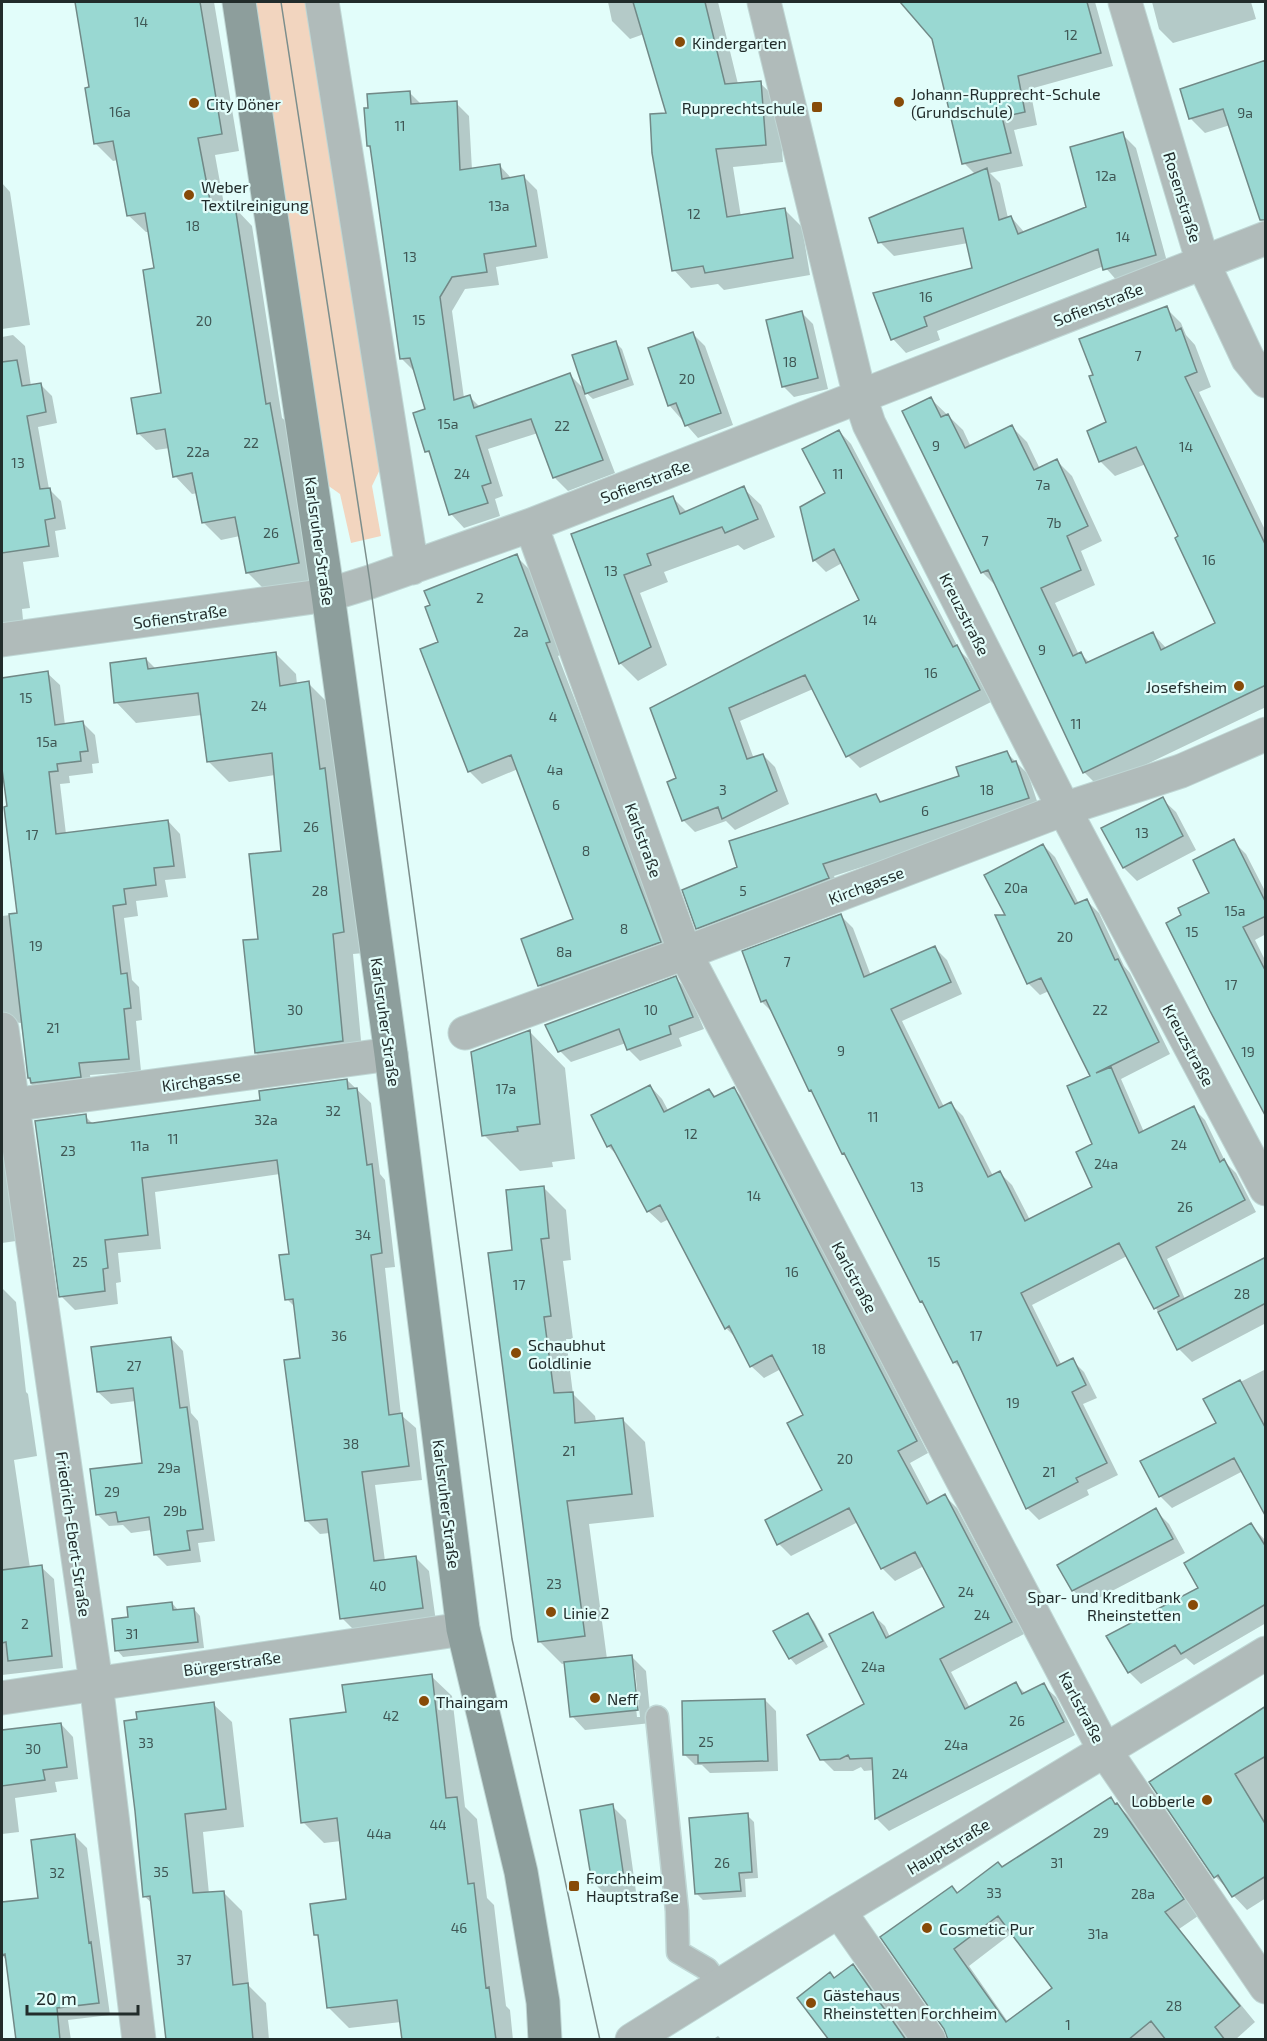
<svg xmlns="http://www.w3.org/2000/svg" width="1267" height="2041" font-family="'Exo 2',sans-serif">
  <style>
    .green { fill: #f2d5bf }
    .shadow { fill: #0003; fill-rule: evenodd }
    .building { fill: #99d8d2; stroke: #718987; stroke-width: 1.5; fill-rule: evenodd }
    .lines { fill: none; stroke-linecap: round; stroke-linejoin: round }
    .lane-casing { stroke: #bfd7d5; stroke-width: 25 }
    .street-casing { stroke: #bfd7d5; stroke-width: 35 }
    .secondary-casing { stroke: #bfd7d5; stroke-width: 35 }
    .lane { stroke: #b0bbba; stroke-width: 22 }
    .street { stroke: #b0bbba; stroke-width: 33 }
    .secondary { stroke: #8d9e9c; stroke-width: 33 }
    .tram { stroke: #7c8e8c; stroke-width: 1.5 }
    .poi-dot { fill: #874b08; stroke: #e2fdfa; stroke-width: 2 }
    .labels { text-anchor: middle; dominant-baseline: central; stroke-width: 4.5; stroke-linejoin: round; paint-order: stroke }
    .number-label { font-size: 14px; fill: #405755 }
    .poi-label { font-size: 16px; fill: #222c2b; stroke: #e2fdfa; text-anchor: start }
    .street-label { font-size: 16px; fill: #222c2b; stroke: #e2fdfa }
  </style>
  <rect width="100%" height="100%" fill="#e2fdfa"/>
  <path class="green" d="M 256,2 L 312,2 L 385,459 L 372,486 L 381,536 L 351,543 L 340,494 L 323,482 L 310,400 Z"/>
  <path class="shadow" d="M 77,2 L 214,2 L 239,151 L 215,155 L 225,210 L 235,208 L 252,226 L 282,418 L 287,422 L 315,580 L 265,590 L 248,573 L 240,536 L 221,540 L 203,522 L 198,493 L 192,494 L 175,476 L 170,448 L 156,450 L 138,433 L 163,395 L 156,270 L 150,232 L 146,232 L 128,215 L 118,160 L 113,161 L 96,144 L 90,89 Z
    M 608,2 L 718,2 L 738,84 L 760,83 L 778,100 L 783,162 L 733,167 L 741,217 L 784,209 L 802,227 L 810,275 L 724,290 L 718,284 L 691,288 L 674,270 L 668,114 L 644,34 L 630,39 L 612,21 Z
    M 902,2 L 1095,2 L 1113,66 L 1030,89 L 1037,125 L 1014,130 L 1023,166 L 990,173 L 1000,183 L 1008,218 L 1011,217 L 1025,233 L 1088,208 L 1122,134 L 1136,148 L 1169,269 L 1119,283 L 1104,266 L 937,331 L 940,340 L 906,353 L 893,339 L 973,269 L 968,243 L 894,256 L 880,242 L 975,174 L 964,163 L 933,38 Z
    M 1152,2 L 1251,2 L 1256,19 L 1173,43 L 1159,29 Z
    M 1266,61 L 1230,125 L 1205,133 L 1190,118 Z
    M 410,93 L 422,105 L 456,103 L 469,116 L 472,170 L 500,166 L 512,179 L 524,177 L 537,190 L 548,258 L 496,267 L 499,285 L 465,289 L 452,311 L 464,398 L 469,396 L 480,407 L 570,375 L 586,391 L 615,342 L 622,349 L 634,385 L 593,399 L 583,390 L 615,473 L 568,491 L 555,478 L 538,433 L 488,449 L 503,496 L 495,499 L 500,516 L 464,528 L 451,514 L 433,457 L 427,451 L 427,410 L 415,372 L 402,359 L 372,150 L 368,146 Z
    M 2,183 L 10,192 L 30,325 L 2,329 Z
    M 1166,308 L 1181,323 L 1186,335 L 1195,345 L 1211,387 L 1199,392 L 1266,532 L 1266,707 L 1099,787 L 1084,772 L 997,587 L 982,572 L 931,399 L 963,430 L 971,447 L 1012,427 L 1027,442 L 1040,469 L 1057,461 L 1072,476 L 1102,541 L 1081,551 L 1095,585 L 1055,603 L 1079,655 L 1081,654 L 1090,663 L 1153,634 L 1167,649 L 1217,624 L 1180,537 L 1146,464 L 1115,476 L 1100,461 L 1108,423 L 1095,376 Z
    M 802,313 L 813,324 L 828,389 L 794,397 L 783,386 Z
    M 693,334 L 705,346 L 733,425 L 698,438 L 669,405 Z
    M 13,335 L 25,346 L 31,386 L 40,384 L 52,396 L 57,423 L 38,427 L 49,489 L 61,501 L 66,529 L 55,531 L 59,557 L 23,562 L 30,608 L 22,609 L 23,620 L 2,624 L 2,337 Z
    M 839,431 L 851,444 L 960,651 L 968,659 L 991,702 L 860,768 L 848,756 L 813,689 L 740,721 L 754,759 L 763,755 L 775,767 L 789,804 L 735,830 L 726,821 L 695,832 L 683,820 L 678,779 L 652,709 L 861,601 L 842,563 L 826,572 L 814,560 L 802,508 L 827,494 Z
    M 743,488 L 761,505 L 775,537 L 744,550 L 738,545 L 664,572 L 668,582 L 640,593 L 667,665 L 638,681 L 620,663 L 573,534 L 673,498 L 688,513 Z
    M 516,556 L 529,569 L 562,654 L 558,656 L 673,954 L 552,998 L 540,986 L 523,940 L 575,920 L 518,769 L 482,784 L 469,771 L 440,643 Z
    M 275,653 L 296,674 L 297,685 L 308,683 L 329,704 L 364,953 L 353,954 L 363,1062 L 277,1073 L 256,1053 L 260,941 L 283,852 L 275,775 L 229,782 L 208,761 L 202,715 L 136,723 L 116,702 L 146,659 L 156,669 Z
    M 47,673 L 60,685 L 65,725 L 83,723 L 95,735 L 99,763 L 92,764 L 93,773 L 69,776 L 70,783 L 60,784 L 66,834 L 168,821 L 180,834 L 186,878 L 165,880 L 168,897 L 136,901 L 138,916 L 124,918 L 132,980 L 139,987 L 142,1020 L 136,1021 L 141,1071 L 90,1075 L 92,1089 L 43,1095 L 30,1083 L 21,1023 L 13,1022 L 2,1028 L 2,916 L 19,914 L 2,740 L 2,679 Z
    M 1007,753 L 1028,774 L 1040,810 L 834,876 L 840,890 L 709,940 L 697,928 L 739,867 L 875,795 L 882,802 L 961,777 Z
    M 1162,799 L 1176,812 L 1196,850 L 1137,881 L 1124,868 Z
    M 1233,841 L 1246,854 L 1266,893 L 1266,934 L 1255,940 L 1266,962 L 1266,1115 L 1183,915 L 1211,894 Z
    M 1043,845 L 1055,857 L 1079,904 L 1087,901 L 1099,913 L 1124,966 L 1130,973 L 1170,1054 L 1121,1079 L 1144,1132 L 1193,1108 L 1205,1120 L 1226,1163 L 1236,1173 L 1256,1212 L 1167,1259 L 1185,1299 L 1266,1258 L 1266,1323 L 1192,1362 L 1178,1348 L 1127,1256 L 1032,1305 L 1062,1366 L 1072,1360 L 1084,1372 L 1097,1398 L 1083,1404 L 1118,1475 L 1087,1490 L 1089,1495 L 1039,1520 L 1027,1508 L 962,1370 L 954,1362 L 927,1308 L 921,1302 L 850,1160 L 843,1153 L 815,1095 L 811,1090 L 774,1014 L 762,1002 L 841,916 L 853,928 L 871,976 L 935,948 L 947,960 L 962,994 L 902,1021 L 944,1107 L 951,1104 L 963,1116 L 993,1176 L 1000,1173 L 1012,1185 L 1030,1220 L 1094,1187 L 1092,1077 L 1049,991 L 1040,995 L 1028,983 L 1007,917 Z
    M 676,978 L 687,990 L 704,1029 L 679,1038 L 682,1046 L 640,1061 L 628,1049 L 626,1043 L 571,1062 L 560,1051 Z
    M 530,1032 L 565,1068 L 575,1159 L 552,1162 L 553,1167 L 520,1171 L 484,1135 Z
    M 347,1080 L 371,1103 L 380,1174 L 385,1180 L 395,1267 L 385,1268 L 401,1415 L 416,1428 L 422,1480 L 375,1485 L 385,1561 L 415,1557 L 429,1571 L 436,1622 L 356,1632 L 342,1618 L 330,1533 L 320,1534 L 306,1520 L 302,1360 L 296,1308 L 287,1299 L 291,1255 L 280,1174 L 155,1192 L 161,1249 L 118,1253 L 121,1282 L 116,1283 L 118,1304 L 75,1310 L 61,1296 L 85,1116 L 94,1125 L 261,1101 Z
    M 650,1086 L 662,1099 L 669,1112 L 709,1090 L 717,1098 L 734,1089 L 746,1101 L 928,1453 L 910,1463 L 931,1503 L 945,1496 L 957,1508 L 1024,1634 L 951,1672 L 970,1708 L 1016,1684 L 1026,1694 L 1043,1685 L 1056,1697 L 1075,1735 L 889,1831 L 877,1819 L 874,1770 L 864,1771 L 861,1767 L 853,1771 L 834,1771 L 822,1759 L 866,1704 L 872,1614 L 885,1626 L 890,1637 L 946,1608 L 924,1566 L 895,1581 L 882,1568 L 858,1522 L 791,1556 L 779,1544 L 824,1491 L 805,1415 L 781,1369 L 764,1378 L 751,1366 L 738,1340 L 726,1328 L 669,1219 L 661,1223 L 648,1211 L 619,1157 L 608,1146 Z
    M 2,1114 L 23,1240 L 2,1243 Z
    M 543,1187 L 566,1210 L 571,1260 L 563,1261 L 573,1339 L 566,1339 L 573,1394 L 595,1416 L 596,1422 L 622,1419 L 645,1442 L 654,1517 L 589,1524 L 607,1659 L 632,1657 L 646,1671 L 651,1723 L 585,1730 L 572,1716 L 566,1663 L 562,1664 L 539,1641 L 514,1251 ZM 632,1670 L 635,1670 L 640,1717 L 637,1717 Z
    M 3,1289 L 16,1302 L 26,1392 L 28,1394 L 37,1456 L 14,1460 L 30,1568 L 41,1567 L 54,1579 L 63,1668 L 2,1675 L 2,1290 Z
    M 171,1338 L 183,1351 L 191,1413 L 198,1421 L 215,1541 L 198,1543 L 201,1562 L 167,1566 L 155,1554 L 152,1530 L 131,1533 L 123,1525 L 109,1526 L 97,1514 L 143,1464 L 136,1401 L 111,1404 L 98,1392 Z
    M 1266,1369 L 1266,1494 L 1243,1471 L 1172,1508 L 1160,1496 L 1218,1423 L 1205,1400 Z
    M 1155,1510 L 1169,1524 L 1185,1553 L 1087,1604 L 1073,1590 Z
    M 1251,1525 L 1266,1541 L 1266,1623 L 1194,1665 L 1186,1658 L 1141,1684 L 1129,1672 Z
    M 172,1603 L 178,1610 L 194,1609 L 200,1616 L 204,1648 L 123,1657 L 117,1650 Z
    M 808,1615 L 814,1621 L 828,1647 L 796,1665 L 790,1658 Z
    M 431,1676 L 452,1696 L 465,1807 L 477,1819 L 487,1898 L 494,1905 L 506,2006 L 510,2010 L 513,2040 L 403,2040 L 401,2022 L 349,2028 L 328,2007 L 320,1939 L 316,1934 L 348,1901 L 341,1841 L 324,1843 L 303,1822 L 347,1713 Z
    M 765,1700 L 776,1711 L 778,1771 L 710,1773 L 702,1765 L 695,1765 L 684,1754 Z
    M 213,1704 L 232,1722 L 244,1827 L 203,1832 L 209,1894 L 224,1893 L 242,1911 L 249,1986 L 266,2003 L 269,2040 L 168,2040 L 153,1904 L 144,1896 Z
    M 1266,1708 L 1266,1898 L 1247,1910 L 1216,1877 L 1151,1782 Z
    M 61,1724 L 73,1737 L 78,1779 L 55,1782 L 57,1792 L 15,1798 L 19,1832 L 2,1834 L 2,1732 Z
    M 1111,1799 L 1133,1820 L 1198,1916 L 1179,1929 L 1255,2022 L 1235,2040 L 1168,2040 L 1166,2038 L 1164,2040 L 949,2040 L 952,1888 L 958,1894 L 1002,1868 ZM 1012,1933 L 1054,1988 L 1008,2022 L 969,1966 Z
    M 612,1806 L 626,1820 L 636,1892 L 607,1896 L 593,1882 Z
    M 747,1815 L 754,1822 L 758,1878 L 745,1879 L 746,1897 L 703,1900 L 697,1894 Z
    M 75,1836 L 87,1848 L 110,2015 L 68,2020 L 71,2040 L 18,2040 L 7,1961 L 2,1955 L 2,1903 L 40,1899 Z
    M 853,1966 L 869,1982 L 910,2040 L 830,2040 L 835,1980 Z
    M 718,2036 L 722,2040 L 712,2040 Z"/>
  <path class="building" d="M 75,2 L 200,2 L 222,134 L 198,138 L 212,211 L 235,206 L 266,404 L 270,403 L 299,563 L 246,573 L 235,517 L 202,523 L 192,473 L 173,477 L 165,429 L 137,434 L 131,398 L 161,393 L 143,270 L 154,268 L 145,213 L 127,216 L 113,141 L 94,144 L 85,88 L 89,87 Z
    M 633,2 L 705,2 L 725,84 L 761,81 L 766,145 L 716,149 L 727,217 L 785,208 L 793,258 L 705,273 L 703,266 L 672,271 L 652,153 L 650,114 L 666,113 Z
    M 900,2 L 1087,2 L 1101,53 L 1018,76 L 1025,112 L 1002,117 L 1011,153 L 962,164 L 932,39 Z
    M 1266,60 L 1266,220 L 1260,220 L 1223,109 L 1189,119 L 1180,89 Z
    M 410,91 L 411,104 L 457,101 L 460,170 L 500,164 L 502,179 L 524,175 L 536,246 L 484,254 L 487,272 L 452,277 L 440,297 L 454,400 L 470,395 L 474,408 L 570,373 L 603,460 L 553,478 L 531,419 L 476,436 L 491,483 L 482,486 L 488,503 L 449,515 L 429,451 L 425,452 L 413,413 L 425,409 L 410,358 L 400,359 L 370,146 L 367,146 L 364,108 L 368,108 L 367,94 Z
    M 1123,132 L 1156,255 L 1103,270 L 1098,249 L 924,317 L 927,326 L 891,340 L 873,293 L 972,268 L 963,228 L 878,243 L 869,218 L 987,168 L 999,220 L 1011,216 L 1018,234 L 1086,207 L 1070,147 Z
    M 1167,306 L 1176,331 L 1181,328 L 1197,372 L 1185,377 L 1266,546 L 1266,685 L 1083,773 L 988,570 L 981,573 L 902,411 L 931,397 L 941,417 L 948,414 L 965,448 L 1012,425 L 1034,470 L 1057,459 L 1088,526 L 1067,536 L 1081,570 L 1041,588 L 1073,656 L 1081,652 L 1086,663 L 1153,632 L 1161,650 L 1215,623 L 1175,538 L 1178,536 L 1136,447 L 1099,462 L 1087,431 L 1106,422 L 1089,376 L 1093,375 L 1079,339 Z
    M 802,311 L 818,378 L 782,387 L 766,320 Z
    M 693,332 L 721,413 L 685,426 L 676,403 L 668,406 L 648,348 Z
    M 616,341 L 628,379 L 585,394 L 572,355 Z
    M 17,360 L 22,386 L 41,383 L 46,412 L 27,416 L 40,489 L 50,488 L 55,518 L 45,520 L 49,546 L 2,553 L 2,362 Z
    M 839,430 L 953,647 L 957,645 L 980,690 L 846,757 L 805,675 L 729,708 L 747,759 L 763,754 L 777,791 L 722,819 L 718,807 L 682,821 L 667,782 L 676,778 L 650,708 L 859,600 L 834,549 L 813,561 L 800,507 L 825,493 L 802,449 Z
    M 744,486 L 758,519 L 725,533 L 722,527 L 647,554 L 651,565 L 624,575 L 651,647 L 619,664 L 571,534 L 673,496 L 680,514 Z
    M 517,554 L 550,642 L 546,643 L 661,942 L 538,986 L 521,939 L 573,919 L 511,755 L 468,772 L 420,649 L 438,642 L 425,607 L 430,605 L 424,591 Z
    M 276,652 L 280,686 L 309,681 L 320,769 L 325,768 L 344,932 L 333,934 L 343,1041 L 255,1053 L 243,940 L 258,939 L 249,854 L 281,851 L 272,753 L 207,762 L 198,693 L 114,703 L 110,663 L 146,658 L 148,669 Z
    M 48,671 L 55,725 L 83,721 L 88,751 L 80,752 L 81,761 L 57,764 L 58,771 L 49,772 L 56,834 L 168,820 L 174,866 L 154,868 L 156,885 L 124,889 L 126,904 L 113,906 L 121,974 L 127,973 L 131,1008 L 124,1009 L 129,1059 L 79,1063 L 81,1077 L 31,1083 L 30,1078 L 28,1078 L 9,914 L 17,913 L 4,807 L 7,806 L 2,769 L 2,678 Z
    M 1007,751 L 1012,762 L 1016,761 L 1029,798 L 823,864 L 829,878 L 696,929 L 682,890 L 737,867 L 729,841 L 876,794 L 880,802 L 959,776 L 956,767 Z
    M 1163,797 L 1183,836 L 1123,868 L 1101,828 Z
    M 1234,839 L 1266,903 L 1266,916 L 1243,927 L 1266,972 L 1266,1117 L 1210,1011 L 1166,923 L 1181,915 L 1178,908 L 1209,893 L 1193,860 Z
    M 1043,844 L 1075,904 L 1087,899 L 1115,960 L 1118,959 L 1159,1042 L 1096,1073 L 1111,1067 L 1139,1133 L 1194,1106 L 1220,1162 L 1224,1159 L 1245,1200 L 1156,1247 L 1179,1296 L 1154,1309 L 1119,1243 L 1021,1293 L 1057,1366 L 1073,1358 L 1086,1385 L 1072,1392 L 1107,1463 L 1076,1478 L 1078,1482 L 1026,1509 L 957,1361 L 953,1363 L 922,1301 L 920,1302 L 844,1153 L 842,1154 L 811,1090 L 809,1091 L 766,1000 L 761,1002 L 742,951 L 841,914 L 864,977 L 935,946 L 951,982 L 891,1009 L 939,1108 L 951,1102 L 988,1177 L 1000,1171 L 1025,1221 L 1092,1187 L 1076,1152 L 1092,1144 L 1067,1086 L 1090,1076 L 1041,978 L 1027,984 L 995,915 L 1005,915 L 984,875 Z
    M 676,976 L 693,1017 L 669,1026 L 671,1034 L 627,1050 L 619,1029 L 558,1052 L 545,1025 Z
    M 530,1030 L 540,1124 L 517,1127 L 518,1131 L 482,1136 L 471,1052 Z
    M 347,1079 L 348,1089 L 357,1088 L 367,1165 L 372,1164 L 382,1253 L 371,1255 L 389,1415 L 402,1413 L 409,1466 L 362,1472 L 374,1561 L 416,1556 L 423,1608 L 340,1619 L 327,1519 L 305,1521 L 284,1360 L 300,1358 L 293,1299 L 285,1300 L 279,1255 L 289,1254 L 277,1160 L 142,1178 L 148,1235 L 105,1240 L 108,1268 L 103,1269 L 105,1291 L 59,1297 L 35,1121 L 86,1114 L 87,1123 L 93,1123 L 260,1100 L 259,1091 Z
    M 650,1085 L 664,1112 L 709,1089 L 714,1097 L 734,1087 L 917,1441 L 898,1451 L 927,1504 L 945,1494 L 1012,1622 L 940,1659 L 965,1709 L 1016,1682 L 1022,1694 L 1044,1683 L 1064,1722 L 875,1819 L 872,1758 L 850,1759 L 848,1755 L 840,1759 L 820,1760 L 807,1735 L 864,1704 L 829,1634 L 873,1612 L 886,1638 L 944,1607 L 915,1552 L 881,1569 L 849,1508 L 777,1545 L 765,1520 L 822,1490 L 787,1423 L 803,1415 L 772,1355 L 750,1367 L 729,1326 L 725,1329 L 660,1205 L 647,1212 L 611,1145 L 607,1147 L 591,1115 Z
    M 544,1186 L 549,1238 L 541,1239 L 551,1316 L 544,1317 L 554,1393 L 573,1392 L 575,1423 L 623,1418 L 632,1494 L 567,1501 L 585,1636 L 538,1642 L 488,1253 L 512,1250 L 506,1190 Z
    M 1266,1257 L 1266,1303 L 1177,1350 L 1158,1312 Z
    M 171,1337 L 180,1408 L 187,1407 L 203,1529 L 187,1531 L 190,1550 L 154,1555 L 149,1517 L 118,1522 L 116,1512 L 96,1515 L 90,1469 L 142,1463 L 133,1388 L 97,1392 L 91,1347 Z
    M 1240,1380 L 1266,1429 L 1266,1517 L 1234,1458 L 1159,1497 L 1140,1461 L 1216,1423 L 1203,1399 Z
    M 1156,1508 L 1173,1539 L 1072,1591 L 1057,1565 Z
    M 1251,1523 L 1266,1547 L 1266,1604 L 1181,1654 L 1175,1645 L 1128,1673 L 1106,1636 L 1198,1588 L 1184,1563 Z
    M 42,1565 L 52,1656 L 8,1661 L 6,1642 L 2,1643 L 2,1570 Z
    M 172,1602 L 173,1610 L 194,1608 L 198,1642 L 115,1651 L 112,1619 L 128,1617 L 127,1607 Z
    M 808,1613 L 823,1641 L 789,1659 L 773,1631 Z
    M 632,1655 L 638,1710 L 570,1717 L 564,1662 Z
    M 432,1674 L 446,1798 L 457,1797 L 468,1884 L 474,1883 L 486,1988 L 489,1987 L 496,2040 L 402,2040 L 397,2000 L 327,2008 L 318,1935 L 314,1935 L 310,1904 L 346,1899 L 337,1818 L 301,1823 L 290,1719 L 346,1712 L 342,1685 Z
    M 765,1699 L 768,1761 L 698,1763 L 698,1755 L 683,1755 L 682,1701 Z
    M 214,1702 L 226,1809 L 185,1814 L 193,1893 L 224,1891 L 233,1985 L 248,1983 L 253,2040 L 166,2040 L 150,1896 L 143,1897 L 135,1811 L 124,1721 L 137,1719 L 136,1712 Z
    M 1266,1706 L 1266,1756 L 1235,1774 L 1266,1825 L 1266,1876 L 1232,1897 L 1218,1875 L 1214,1878 L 1149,1782 Z
    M 61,1723 L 67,1767 L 43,1770 L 45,1780 L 2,1786 L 2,1730 Z
    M 1111,1797 L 1115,1804 L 1117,1803 L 1184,1899 L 1165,1912 L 1240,2006 L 1215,2027 L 1225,2040 L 1166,2040 L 1151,2021 L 1128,2040 L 948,2040 L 944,2029 L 880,1937 L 952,1886 L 957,1893 L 998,1862 L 1002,1867 ZM 998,1916 L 1052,1988 L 1006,2022 L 954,1949 Z
    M 613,1804 L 624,1878 L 592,1883 L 580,1810 Z
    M 748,1813 L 752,1872 L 739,1873 L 741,1891 L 695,1894 L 689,1818 Z
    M 75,1834 L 89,1943 L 91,1942 L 99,2003 L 57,2008 L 60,2040 L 16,2040 L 5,1954 L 2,1955 L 2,1902 L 38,1898 L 31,1840 Z
    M 853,1964 L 906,2040 L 829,2040 L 797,1998 L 830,1972 L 834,1978 Z"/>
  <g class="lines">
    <defs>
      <path id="lane" d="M 657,1717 L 677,1911 L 678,1952 L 707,1969 L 719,1985"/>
      <path id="street" d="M 322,2 L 412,568
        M 764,2 L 860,397 L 869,424 L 1064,809 L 1266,1189
        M 1125,2 L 1203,263 L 1248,359 L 1266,381
        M 531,525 L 685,953 L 1105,1751 L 1266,1987
        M 2,640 L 328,595 L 370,582 L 531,525 L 1266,238
        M 2,1029 L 96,1683 L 139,2040
        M 465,1033 L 685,953 L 1064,809 L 1181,771 L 1266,734
        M 11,1105 L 391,1054
        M 2,1698 L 463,1629
        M 839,1911 L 929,2040
        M 632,2040 L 839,1911 L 1266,1653"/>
      <path id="secondary" d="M 239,2 L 328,595 L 391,1054 L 463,1629 L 521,1872 L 543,2002 L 545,2040"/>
    </defs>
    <use href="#lane" class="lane-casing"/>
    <use href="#street" class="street-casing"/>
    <use href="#secondary" class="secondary-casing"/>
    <use href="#lane" class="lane"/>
    <use href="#street" class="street"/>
    <use href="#secondary" class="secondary"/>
    <path class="tram" d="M 281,2 L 370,582 L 512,1639 L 600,2040"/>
  </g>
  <g class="poi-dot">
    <circle cx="680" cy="42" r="6"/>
    <circle cx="899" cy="102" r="6"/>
    <circle cx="194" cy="103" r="6"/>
    <rect x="811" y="101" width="12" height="12" rx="3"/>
    <circle cx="189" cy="195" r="6"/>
    <circle cx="1239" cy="686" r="6"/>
    <circle cx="516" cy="1353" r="6"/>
    <circle cx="1193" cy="1605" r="6"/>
    <circle cx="551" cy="1612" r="6"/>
    <circle cx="595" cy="1698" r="6"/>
    <circle cx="424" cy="1701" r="6"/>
    <circle cx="1207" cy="1800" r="6"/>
    <rect x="568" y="1880" width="12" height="12" rx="3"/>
    <circle cx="927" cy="1928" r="6"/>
    <circle cx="811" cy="2003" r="6"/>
  </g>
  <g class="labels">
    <g class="number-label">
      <text x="141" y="21">14</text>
      <text x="1071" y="34">12</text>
      <text x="120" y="111">16a</text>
      <text x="1245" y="112">9a</text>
      <text x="400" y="125">11</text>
      <text x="1106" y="175">12a</text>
      <text x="499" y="205">13a</text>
      <text x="694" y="213">12</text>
      <text x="193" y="225">18</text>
      <text x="1123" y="236">14</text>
      <text x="410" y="256">13</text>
      <text x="926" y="296">16</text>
      <text x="419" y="319">15</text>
      <text x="204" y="320">20</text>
      <text x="1138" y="355">7</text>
      <text x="790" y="361">18</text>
      <text x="687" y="378">20</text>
      <text x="448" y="423">15a</text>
      <text x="562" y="425">22</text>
      <text x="251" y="442">22</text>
      <text x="936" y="445">9</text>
      <text x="1186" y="446">14</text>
      <text x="198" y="451">22a</text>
      <text x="18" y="462">13</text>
      <text x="462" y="473">24</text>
      <text x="838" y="473">11</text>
      <text x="1043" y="484">7a</text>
      <text x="1054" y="522">7b</text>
      <text x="271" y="532">26</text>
      <text x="985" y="540">7</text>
      <text x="1209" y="559">16</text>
      <text x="611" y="570">13</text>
      <text x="480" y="597">2</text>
      <text x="870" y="619">14</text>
      <text x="521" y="631">2a</text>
      <text x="1042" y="649">9</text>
      <text x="931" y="672">16</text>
      <text x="26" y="697">15</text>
      <text x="259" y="705">24</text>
      <text x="553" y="716">4</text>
      <text x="1076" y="723">11</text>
      <text x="47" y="741">15a</text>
      <text x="555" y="769">4a</text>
      <text x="723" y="789">3</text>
      <text x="987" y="789">18</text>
      <text x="556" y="804">6</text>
      <text x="925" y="810">6</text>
      <text x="311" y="826">26</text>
      <text x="1142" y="832">13</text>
      <text x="32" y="834">17</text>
      <text x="586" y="850">8</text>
      <text x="1016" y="887">20a</text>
      <text x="320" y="890">28</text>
      <text x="743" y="890">5</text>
      <text x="1235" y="910">15a</text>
      <text x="624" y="928">8</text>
      <text x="1192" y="931">15</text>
      <text x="1065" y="936">20</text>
      <text x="36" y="945">19</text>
      <text x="564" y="951">8a</text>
      <text x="787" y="961">7</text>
      <text x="1231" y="984">17</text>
      <text x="295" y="1009">30</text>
      <text x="651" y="1009">10</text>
      <text x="1100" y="1009">22</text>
      <text x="53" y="1027">21</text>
      <text x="841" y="1050">9</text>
      <text x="1248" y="1051">19</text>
      <text x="506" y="1088">17a</text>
      <text x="333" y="1110">32</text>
      <text x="873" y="1116">11</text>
      <text x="266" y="1119">32a</text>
      <text x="691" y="1133">12</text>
      <text x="173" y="1138">11</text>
      <text x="1179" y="1144">24</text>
      <text x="140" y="1145">11a</text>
      <text x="68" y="1150">23</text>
      <text x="1106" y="1163">24a</text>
      <text x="917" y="1186">13</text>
      <text x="754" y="1195">14</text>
      <text x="1185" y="1206">26</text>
      <text x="363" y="1234">34</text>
      <text x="80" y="1261">25</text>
      <text x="934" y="1261">15</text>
      <text x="792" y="1271">16</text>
      <text x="519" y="1284">17</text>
      <text x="1242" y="1293">28</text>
      <text x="339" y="1335">36</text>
      <text x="976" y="1335">17</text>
      <text x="819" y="1348">18</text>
      <text x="134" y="1365">27</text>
      <text x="1013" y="1402">19</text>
      <text x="351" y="1443">38</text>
      <text x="569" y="1450">21</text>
      <text x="845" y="1458">20</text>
      <text x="169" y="1467">29a</text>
      <text x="1049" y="1471">21</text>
      <text x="112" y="1491">29</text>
      <text x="175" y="1510">29b</text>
      <text x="554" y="1583">23</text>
      <text x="378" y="1585">40</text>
      <text x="966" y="1591">24</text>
      <text x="982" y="1614">24</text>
      <text x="25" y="1623">2</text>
      <text x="132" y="1633">31</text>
      <text x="873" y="1666">24a</text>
      <text x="391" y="1715">42</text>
      <text x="1017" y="1720">26</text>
      <text x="706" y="1741">25</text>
      <text x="146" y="1742">33</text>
      <text x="956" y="1744">24a</text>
      <text x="33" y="1748">30</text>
      <text x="900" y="1773">24</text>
      <text x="438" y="1824">44</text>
      <text x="1101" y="1832">29</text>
      <text x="379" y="1833">44a</text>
      <text x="722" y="1862">26</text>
      <text x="1057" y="1862">31</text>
      <text x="161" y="1871">35</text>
      <text x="57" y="1872">32</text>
      <text x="994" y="1892">33</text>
      <text x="1143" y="1893">28a</text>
      <text x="459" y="1927">46</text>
      <text x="1098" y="1933">31a</text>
      <text x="184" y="1959">37</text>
      <text x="1174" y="2005">28</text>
      <text x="1068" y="2024">1</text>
    </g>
    <g class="poi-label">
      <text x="692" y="42">Kindergarten</text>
      <text x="911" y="93">Johann-Rupprecht-Schule<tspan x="911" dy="18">(Grundschule)</tspan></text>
      <text x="206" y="103">City Döner</text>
      <text x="805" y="107" text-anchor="end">Rupprechtschule</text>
      <text x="201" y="186">Weber<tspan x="201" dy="18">Textilreinigung</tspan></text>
      <text x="1227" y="686" text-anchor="end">Josefsheim</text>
      <text x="528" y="1344">Schaubhut<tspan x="528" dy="18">Goldlinie</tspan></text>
      <text x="1181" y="1596" text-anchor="end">Spar- und Kreditbank<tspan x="1181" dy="18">Rheinstetten</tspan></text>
      <text x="563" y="1612">Linie 2</text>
      <text x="607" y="1698">Neff</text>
      <text x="436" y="1701">Thaingam</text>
      <text x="1195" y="1800" text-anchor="end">Lobberle</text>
      <text x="586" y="1877">Forchheim<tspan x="586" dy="18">Hauptstraße</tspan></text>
      <text x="939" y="1928">Cosmetic Pur</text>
      <text x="823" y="1994">Gästehaus<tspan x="823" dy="18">Rheinstetten Forchheim</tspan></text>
    </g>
    <g class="street-label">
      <text transform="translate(1183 197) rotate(73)">Rosenstraße</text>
      <text transform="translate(1098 304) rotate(-21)">Sofienstraße</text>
      <text transform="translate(645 481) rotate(-21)">Sofienstraße</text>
      <text transform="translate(320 541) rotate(82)">Karlsruher Straße</text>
      <text transform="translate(965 614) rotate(63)">Kreuzstraße</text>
      <text transform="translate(180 616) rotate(-8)">Sofienstraße</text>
      <text transform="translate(644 840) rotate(70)">Karlstraße</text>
      <text transform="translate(866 885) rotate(-21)">Kirchgasse</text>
      <text transform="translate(386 1022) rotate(82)">Karlsruher Straße</text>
      <text transform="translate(1189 1045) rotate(62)">Kreuzstraße</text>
      <text transform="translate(201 1080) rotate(-8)">Kirchgasse</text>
      <text transform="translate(855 1277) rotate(62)">Karlstraße</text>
      <text transform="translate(447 1504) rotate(83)">Karlsruher Straße</text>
      <text transform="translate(74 1534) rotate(82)">Friedrich-Ebert-Straße</text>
      <text transform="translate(232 1663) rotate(-8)">Bürgerstraße</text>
      <text transform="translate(1082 1707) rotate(62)">Karlstraße</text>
      <text transform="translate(948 1846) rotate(-31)">Hauptstraße</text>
    </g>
  </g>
  <rect width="1267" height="2041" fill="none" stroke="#222c2b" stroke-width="6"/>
  <path d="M27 2005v9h111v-9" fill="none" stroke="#222c2b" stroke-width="3"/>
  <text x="36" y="2005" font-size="18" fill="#222c2b" stroke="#e2fdfa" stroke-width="4.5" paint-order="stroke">20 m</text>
</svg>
